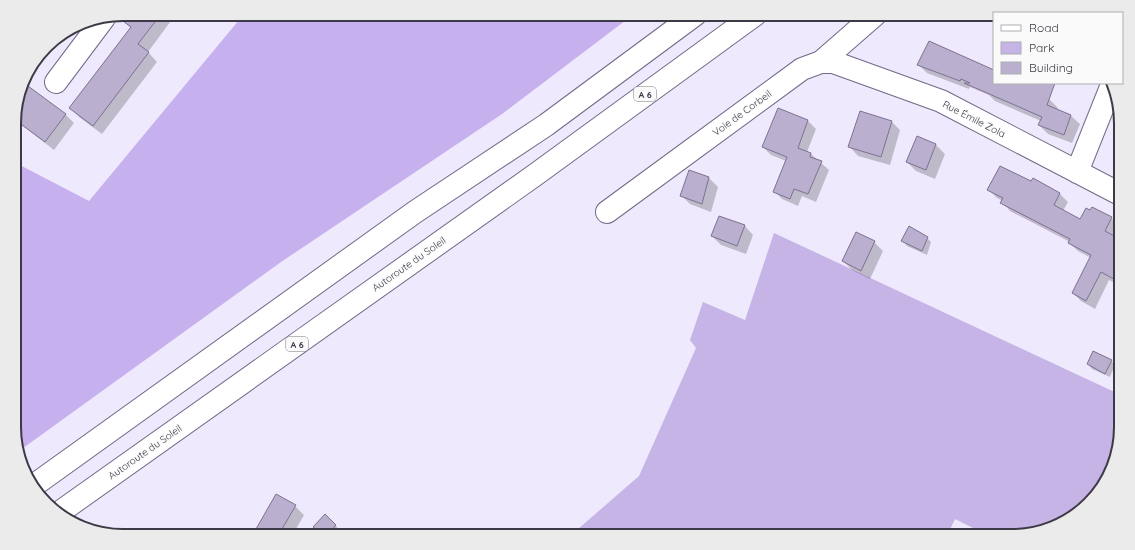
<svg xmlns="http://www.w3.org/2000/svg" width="1135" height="550" font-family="Quicksand,sans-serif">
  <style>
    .green { fill: #c5b4e5 }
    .forest { fill: #c6b0ed }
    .shadow { fill: #0003 }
    .building { fill: #baafcf; stroke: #7c7290 }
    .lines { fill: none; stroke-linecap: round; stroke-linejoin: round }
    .minor-casing { stroke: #736886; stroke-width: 24 }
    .highway-casing { stroke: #736886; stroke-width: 24 }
    .minor { stroke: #fff; stroke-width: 22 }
    .highway { stroke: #fff; stroke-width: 22 }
    .labels { text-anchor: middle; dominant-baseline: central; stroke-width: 3; stroke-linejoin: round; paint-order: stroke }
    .shield { fill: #fafafa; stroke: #76737c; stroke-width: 1 }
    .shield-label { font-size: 9px; font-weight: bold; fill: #3d3946 }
    .street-label { font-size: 10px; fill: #3d3946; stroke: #fafafa }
    .rim { fill: none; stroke: #3d3946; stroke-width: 2 }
  </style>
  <rect width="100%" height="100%" fill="#efe9fd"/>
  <path class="green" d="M 774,233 L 1121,395 L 1121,428 L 1110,475 L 1073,518 L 1019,536 L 989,536 L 955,519 L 947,536 L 570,536 L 639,476 L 696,348 L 690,340 L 703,302 L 745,320 Z"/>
  <path class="forest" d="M 244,14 L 634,14 L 502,114 L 281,262 L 19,451 L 15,442 L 14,162 L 89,201 Z"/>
  <path class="shadow" d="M 125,14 L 176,14 L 148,52 L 157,62 L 102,134 L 79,117 L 71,108 L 131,28 L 121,19 Z
    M 919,65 L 994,72 L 994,83 L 1017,83 L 1049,99 L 1058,108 L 1057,110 L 1071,116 L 1080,124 L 1072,143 L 1048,134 L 1039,125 L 1041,121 L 995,101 L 989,95 L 970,87 L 969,89 L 927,73 Z
    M 29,87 L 65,114 L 74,123 L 54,150 L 14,119 L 18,101 Z
    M 779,110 L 808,121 L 816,129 L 807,152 L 811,154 L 829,170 L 816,202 L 802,196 L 798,206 L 782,199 L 774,191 L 786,161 L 771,155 L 763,147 Z
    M 891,121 L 900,130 L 890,165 L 858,156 L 850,147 Z
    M 917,137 L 936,145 L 945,154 L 935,179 L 916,171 L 907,162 Z
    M 1120,142 L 1120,166 L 1113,159 Z
    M 690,171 L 709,178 L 718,187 L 711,212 L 690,204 L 681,195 Z
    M 1032,182 L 1059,193 L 1068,202 L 1063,211 L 1081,220 L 1111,218 L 1120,226 L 1114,237 L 1120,241 L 1121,286 L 1109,280 L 1095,309 L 1081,301 L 1073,293 L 1091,258 L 1078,251 L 1069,243 L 1070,242 L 1010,211 L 1002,202 L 1003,201 L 997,198 L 988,189 Z
    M 720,217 L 745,226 L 753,235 L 746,254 L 721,245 L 712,236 Z
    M 927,238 L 931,242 L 927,255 L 907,246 L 903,241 Z
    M 874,242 L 883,251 L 870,279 L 852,270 L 843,261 Z
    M 1111,361 L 1115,365 L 1110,377 L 1092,369 L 1088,364 Z
    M 295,506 L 304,515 L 292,536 L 253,536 Z
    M 325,516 L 340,530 L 334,536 L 325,536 Z"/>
  <path class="building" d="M 123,14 L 161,14 L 138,44 L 149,52 L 93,126 L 69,108 L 131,27 L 116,16 Z
    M 929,41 L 994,70 L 994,83 L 1055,83 L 1047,105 L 1071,115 L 1064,135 L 1038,125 L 1042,117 L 964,83 L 970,83 L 961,79 L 960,81 L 917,65 Z
    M 28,86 L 66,114 L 45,142 L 14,119 L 19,99 Z
    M 778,108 L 808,120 L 798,148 L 811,153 L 810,157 L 822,161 L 808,194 L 794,189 L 790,199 L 773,192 L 787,157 L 762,147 Z
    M 860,111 L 892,121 L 881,157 L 848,147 Z
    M 917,136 L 936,144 L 926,170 L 906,162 Z
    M 1000,166 L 1031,181 L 1033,178 L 1060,193 L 1054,205 L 1080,219 L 1086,208 L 1090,210 L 1092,207 L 1112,217 L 1105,231 L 1120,239 L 1121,283 L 1101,272 L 1086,301 L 1072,293 L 1091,255 L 1068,243 L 1070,239 L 1000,203 L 1003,198 L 987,190 Z
    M 689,170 L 709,177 L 702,204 L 680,196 Z
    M 719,216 L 745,225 L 737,246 L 711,236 Z
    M 909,226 L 928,237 L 922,251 L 901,241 Z
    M 856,232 L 875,241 L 861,271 L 842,261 Z
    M 1093,351 L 1112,360 L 1105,374 L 1087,364 Z
    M 276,494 L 296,505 L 278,536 L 252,536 Z
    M 325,514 L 336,525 L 327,536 L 324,536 L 313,527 Z"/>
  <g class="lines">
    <defs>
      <path id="minor" d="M 821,62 L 833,62 L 941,101 L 1120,194
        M 56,82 L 104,18
        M 1077,172 L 1111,87
        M 607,212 L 802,69 L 821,62 L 876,14"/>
      <path id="highway" d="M 33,486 L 415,212 L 546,125 L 696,14
        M 60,512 L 535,175 L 756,14"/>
    </defs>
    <use href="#minor" class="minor-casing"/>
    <use href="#highway" class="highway-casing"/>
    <use href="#minor" class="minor"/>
    <use href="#highway" class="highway"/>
  </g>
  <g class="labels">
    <g class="shield">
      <rect x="634" y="87" width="22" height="14" rx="3"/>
      <rect x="286" y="337" width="22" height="14" rx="3"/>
    </g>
    <g class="shield-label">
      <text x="645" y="94">A 6</text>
      <text x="297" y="344">A 6</text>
    </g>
    <g class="street-label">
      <text transform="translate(742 113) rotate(-36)">Voie de Corbeil</text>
      <text transform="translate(974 119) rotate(27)">Rue Émile Zola</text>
      <text transform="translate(409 264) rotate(-35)">Autoroute du Soleil</text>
      <text transform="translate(145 452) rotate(-35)">Autoroute du Soleil</text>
    </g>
  </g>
  <path d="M0 0H1135V550H0ZM123 21H1012A102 102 0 0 1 1114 123V427A102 102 0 0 1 1012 529H123A102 102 0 0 1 21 427V123A102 102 0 0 1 123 21Z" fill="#ebebec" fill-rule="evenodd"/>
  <path class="rim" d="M123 21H1012A102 102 0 0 1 1114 123V427A102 102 0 0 1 1012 529H123A102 102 0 0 1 21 427V123A102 102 0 0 1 123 21Z"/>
  <rect x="993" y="12" width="130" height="72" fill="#fafafa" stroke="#aeadb2"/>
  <rect x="1001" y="25" width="20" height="6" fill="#ffffff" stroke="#aeadb2"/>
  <text x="1029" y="32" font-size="12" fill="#3d3946">Road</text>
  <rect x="1001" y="42" width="20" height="12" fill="#c5b4e5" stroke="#aeadb2"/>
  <text x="1029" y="52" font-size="12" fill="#3d3946">Park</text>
  <rect x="1001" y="62" width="20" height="12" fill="#baafcf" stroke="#aeadb2"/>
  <text x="1029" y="72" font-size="12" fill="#3d3946">Building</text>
</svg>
